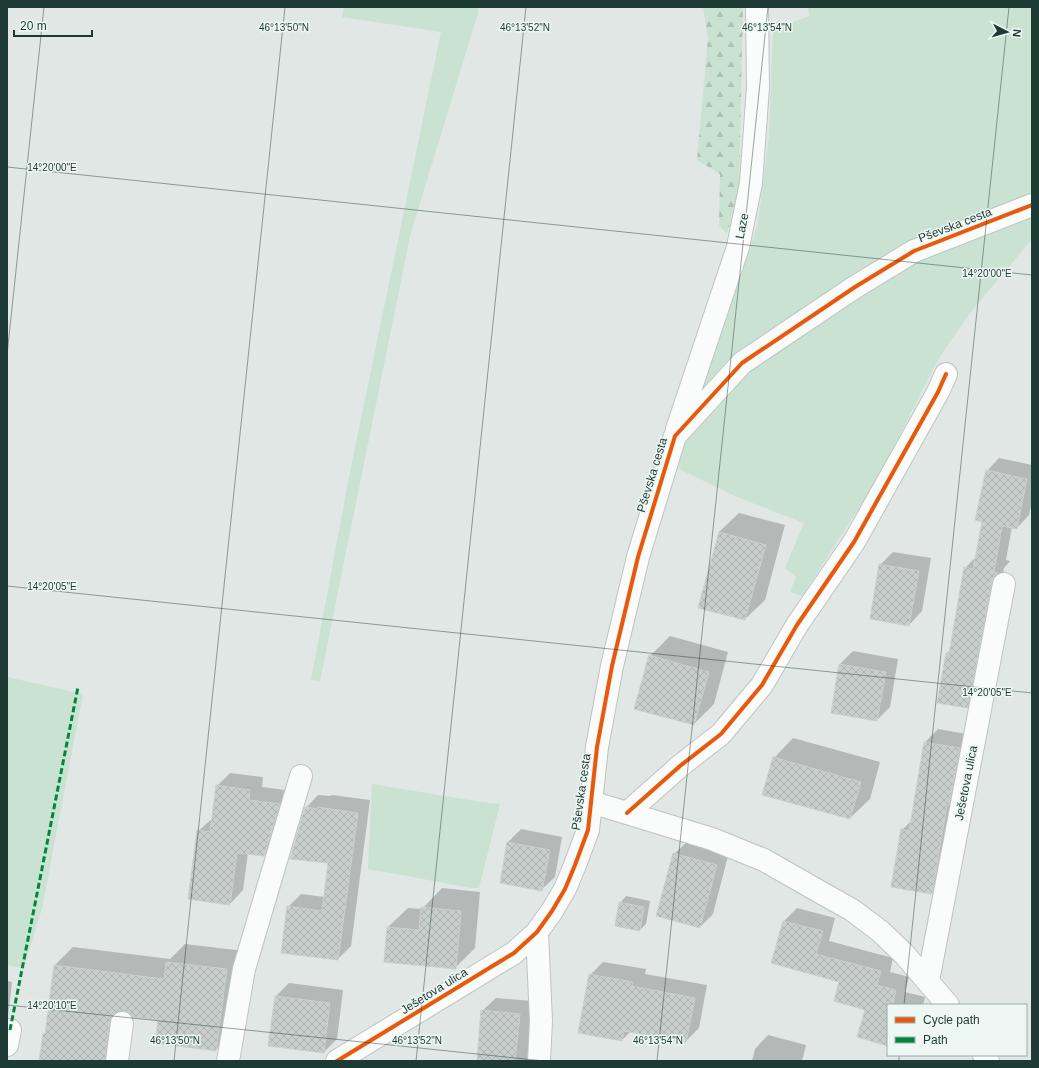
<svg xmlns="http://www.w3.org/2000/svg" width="1039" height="1068" font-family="Helvetica,sans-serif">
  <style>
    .green { fill: #c9e2d1 }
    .forest { fill: url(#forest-firs) }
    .shadow { fill: #0003 }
    .building { fill: url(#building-cross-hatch); stroke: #cad0cd }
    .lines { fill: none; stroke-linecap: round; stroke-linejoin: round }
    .minor-casing { stroke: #bec4c1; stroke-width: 24 }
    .minor { stroke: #fafbfb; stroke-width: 22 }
    .quiet { stroke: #00873e; stroke-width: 3; stroke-dasharray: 6 3; stroke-linecap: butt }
    .cycleway-casing { stroke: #eef7f3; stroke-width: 6 }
    .cycleway { stroke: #e8590c; stroke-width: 4 }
    .ticks { fill: none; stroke: #1e3a34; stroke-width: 1; stroke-opacity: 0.45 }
    .labels { text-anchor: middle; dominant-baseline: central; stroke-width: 3; stroke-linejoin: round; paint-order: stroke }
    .street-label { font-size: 12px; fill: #1e3a34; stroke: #eef7f3 }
    .ticks-label { font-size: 10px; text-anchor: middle; fill: #1e3a34; stroke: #eef7f3; stroke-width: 3; stroke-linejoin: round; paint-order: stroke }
  </style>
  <defs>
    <pattern id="forest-firs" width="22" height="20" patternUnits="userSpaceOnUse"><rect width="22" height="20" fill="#c9e2d1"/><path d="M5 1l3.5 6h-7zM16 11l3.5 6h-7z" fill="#acc3b4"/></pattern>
    <pattern id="building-cross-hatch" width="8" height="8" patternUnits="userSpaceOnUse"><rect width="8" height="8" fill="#c8cecc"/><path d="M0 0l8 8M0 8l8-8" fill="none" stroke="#abb2b0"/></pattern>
  </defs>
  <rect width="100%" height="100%" fill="#e1e7e4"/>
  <path class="green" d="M 344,7 L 478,7 L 478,13 L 410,236 L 320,681 L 311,680 L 350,472 L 441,32 L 342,17 Z
    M 808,7 L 1032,7 L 1032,239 L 969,314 L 941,355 L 928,379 L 891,452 L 870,491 L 802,596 L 790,592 L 796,577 L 785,568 L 804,523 L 737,497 L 679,469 L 680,456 L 675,436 L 693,414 L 743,271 L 758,223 L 769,136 L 773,30 L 809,16 Z
    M 7,677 L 83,694 L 42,908 L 24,968 L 7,965 Z
    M 372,784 L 481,802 L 500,804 L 479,888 L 472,888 L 368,869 Z"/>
  <path class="forest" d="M 703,7 L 743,7 L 739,188 L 727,234 L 719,225 L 720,174 L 697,160 L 708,38 Z"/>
  <path class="shadow" d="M 999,458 L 1032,465 L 1032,502 L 1029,515 L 1017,528 L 1012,527 L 1006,560 L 1010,561 L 1004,568 L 980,694 L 967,707 L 947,653 L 951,649 L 965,568 L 977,556 L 983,521 L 987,471 Z
    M 739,513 L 785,525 L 765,600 L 745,619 L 719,532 Z
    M 893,552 L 931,558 L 922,611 L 909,625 L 880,565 Z
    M 670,636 L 728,652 L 714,704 L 694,724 L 650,656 Z
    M 853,651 L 898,659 L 890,707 L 877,720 L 840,664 Z
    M 938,729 L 972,735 L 945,879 L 932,893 L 902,830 L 912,820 L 925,742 Z
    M 793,738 L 880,762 L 870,799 L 850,818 L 774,758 Z
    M 230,773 L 263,777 L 262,787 L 292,791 L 277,842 L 264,855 L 248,853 L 243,890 L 230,904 L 198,831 L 213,818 L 217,786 Z
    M 318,795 L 330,796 L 332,795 L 370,800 L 351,946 L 338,959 L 288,907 L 301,894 L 325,897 L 329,863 L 306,808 Z
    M 521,829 L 562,837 L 555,877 L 541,890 L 508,842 Z
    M 688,841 L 729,852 L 713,914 L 700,927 L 674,854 Z
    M 442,888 L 480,892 L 475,948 L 456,967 L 388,927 L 408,908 L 422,909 Z
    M 626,896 L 650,901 L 646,924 L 640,930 L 620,903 Z
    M 797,908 L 835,918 L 829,941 L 893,958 L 890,972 L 909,977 L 905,992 L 925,997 L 923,1005 L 888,1005 L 888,1045 L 866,1009 L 840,981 L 773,963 L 784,921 Z
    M 185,944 L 244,951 L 234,1032 L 216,1050 L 159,1020 L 126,1011 L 122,1041 L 125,1061 L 40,1061 L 44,1034 L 47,1031 L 55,965 L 73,947 L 170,959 Z
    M 603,962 L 646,969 L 645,974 L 707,985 L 699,1028 L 686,1041 L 631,1031 L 622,1040 L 590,975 Z
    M 7,981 L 12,982 L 7,1025 Z
    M 289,983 L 343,990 L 337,1039 L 324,1052 L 276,996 Z
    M 496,998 L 532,1001 L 527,1061 L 478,1061 L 482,1011 Z
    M 768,1035 L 806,1045 L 802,1061 L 752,1061 L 755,1049 Z"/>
  <path class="building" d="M 986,470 L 1027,479 L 1017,529 L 1002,526 L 994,572 L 998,573 L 994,576 L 992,582 L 968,708 L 937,703 L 946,653 L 949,654 L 964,567 L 973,569 L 982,522 L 975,520 Z
    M 719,532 L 766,545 L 745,620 L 698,608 Z
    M 879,564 L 919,571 L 909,626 L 870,619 Z
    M 649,655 L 709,672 L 694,725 L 634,709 Z
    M 839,664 L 886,672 L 877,721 L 831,713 Z
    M 924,742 L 960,748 L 949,805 L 947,805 L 932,894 L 891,887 L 901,829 L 909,831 Z
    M 773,757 L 861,782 L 850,819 L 762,795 Z
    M 216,785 L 250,790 L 249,800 L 280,804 L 264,856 L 237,853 L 230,905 L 188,899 L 197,830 L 210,832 Z
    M 305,807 L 318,809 L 318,807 L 358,813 L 338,960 L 281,953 L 287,906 L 322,911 L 328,863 L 290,859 Z
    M 507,842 L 550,850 L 542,891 L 500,883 Z
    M 673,853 L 717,865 L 700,928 L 656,916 Z
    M 619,902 L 644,907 L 640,931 L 615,926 Z
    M 421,907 L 461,911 L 456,969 L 384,962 L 387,927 L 419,930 Z
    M 783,921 L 823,931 L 816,954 L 881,971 L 877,985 L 896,990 L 893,1005 L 888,1005 L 888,1046 L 857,1037 L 865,1010 L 834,1001 L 839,982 L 771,963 Z
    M 166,962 L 227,969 L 216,1051 L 155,1043 L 158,1020 L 133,1017 L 129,1013 L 123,1011 L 118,1011 L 112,1015 L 110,1021 L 105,1061 L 39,1061 L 43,1034 L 45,1034 L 54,965 L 164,979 Z
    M 589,974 L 633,982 L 632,986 L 695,998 L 686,1042 L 624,1031 L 622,1041 L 578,1033 Z
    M 275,996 L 330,1003 L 324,1053 L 268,1046 Z
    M 481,1010 L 520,1014 L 515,1061 L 477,1061 Z"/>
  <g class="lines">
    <defs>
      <path id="minor" d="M 677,429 L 738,247 L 751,183 L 758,87 L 757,7
        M 591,802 L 712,839 L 764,860 L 820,892 L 852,910 L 880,931 L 904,954 L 948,1005
        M 627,813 L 680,766 L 721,734 L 762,685 L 797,625 L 854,542 L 938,392 L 946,374
        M 537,932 L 541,1021 L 539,1061
        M 928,981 L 1004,584
        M 7,1045 L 10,1030
        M 984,1055 L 988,1061
        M 117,1061 L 122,1023
        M 228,1061 L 244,969 L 301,776
        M 337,1061 L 514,953 L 537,932 L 552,911 L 565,889 L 575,865 L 588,830 L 597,747 L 612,666 L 638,557 L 675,436 L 742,363 L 855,287 L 914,251 L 1032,205"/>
    </defs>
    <use href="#minor" class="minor-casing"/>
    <use href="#minor" class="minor"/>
    <path class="quiet" d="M 10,1030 L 78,687"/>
    <defs>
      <path id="cycleway" d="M 627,813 L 680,766 L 721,734 L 762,685 L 797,625 L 854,542 L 938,392 L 946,374
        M 337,1061 L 514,953 L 537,932 L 552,911 L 565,889 L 575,865 L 588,830 L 597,747 L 612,666 L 638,557 L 675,436 L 742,363 L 855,287 L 914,251 L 1032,205"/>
    </defs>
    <use href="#cycleway" class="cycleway-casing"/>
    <use href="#cycleway" class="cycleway"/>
  </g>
  <path class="ticks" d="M 7,167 L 1032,275M 7,355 L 44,7M 7,586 L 1032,693M 7,1005 L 544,1061M 904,1005 L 1009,7M 174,1061 L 285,7M 416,1061 L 526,7M 657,1061 L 768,7M 899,1061 L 899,1055"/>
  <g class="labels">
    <g class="street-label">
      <text transform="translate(955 225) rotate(-21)">Pševska cesta</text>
      <text transform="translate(742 226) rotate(-79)">Laze</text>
      <text transform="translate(652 475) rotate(-73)">Pševska cesta</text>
      <text transform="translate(966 783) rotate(-79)">Ješetova ulica</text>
      <text transform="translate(581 792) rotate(-82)">Pševska cesta</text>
      <text transform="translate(434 991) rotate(-32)">Ješetova ulica</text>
    </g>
  </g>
  <g class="ticks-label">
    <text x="284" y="31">46°13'50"N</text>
    <text x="525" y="31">46°13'52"N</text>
    <text x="767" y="31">46°13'54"N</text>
    <text x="52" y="171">14°20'00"E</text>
    <text x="987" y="277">14°20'00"E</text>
    <text x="52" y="590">14°20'05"E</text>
    <text x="987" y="696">14°20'05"E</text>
    <text x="52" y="1009">14°20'10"E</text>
    <text x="175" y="1044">46°13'50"N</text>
    <text x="417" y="1044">46°13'52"N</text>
    <text x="658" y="1044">46°13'54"N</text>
  </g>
  <rect width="1039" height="1068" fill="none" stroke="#1e3a34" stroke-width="16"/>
  <rect x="887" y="1004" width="140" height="52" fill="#eef7f3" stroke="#9baba7"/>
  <rect x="895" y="1017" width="20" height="6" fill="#e8590c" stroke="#9baba7"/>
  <text x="923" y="1024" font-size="12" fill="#1e3a34">Cycle path</text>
  <rect x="895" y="1037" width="20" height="6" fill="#00873e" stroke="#9baba7"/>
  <text x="923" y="1044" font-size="12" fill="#1e3a34">Path</text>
  <g transform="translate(1007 32) rotate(96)" stroke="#eef7f3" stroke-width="3" paint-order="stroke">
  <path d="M0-3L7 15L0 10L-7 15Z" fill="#1e3a34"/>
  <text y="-6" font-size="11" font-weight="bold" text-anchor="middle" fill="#1e3a34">N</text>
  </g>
  <path d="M14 30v6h78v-6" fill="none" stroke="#1e3a34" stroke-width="2"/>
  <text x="20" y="30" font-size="12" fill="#1e3a34" stroke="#eef7f3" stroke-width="3" paint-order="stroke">20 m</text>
</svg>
